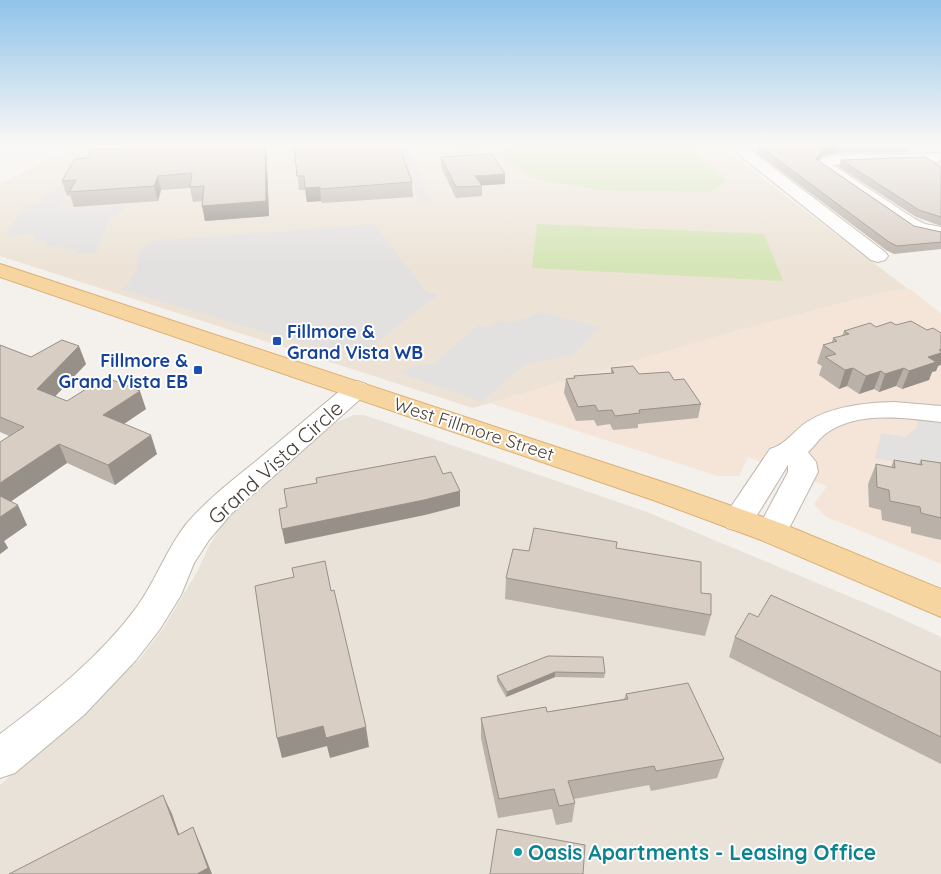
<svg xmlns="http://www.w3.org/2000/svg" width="941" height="874" font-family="Quicksand,sans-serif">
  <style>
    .residential { fill: #e8e2d9 }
    .commercial { fill: #f4e5d8 }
    .education { fill: #ece3d6 }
    .green { fill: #d5e5b7 }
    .parking { fill: #e3e1df }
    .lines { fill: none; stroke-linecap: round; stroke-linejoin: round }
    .minor-casing { stroke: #bfb7ae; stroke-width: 2 }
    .major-casing { stroke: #dbb072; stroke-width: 2 }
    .minor { fill: #fff; fill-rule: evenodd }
    .major { fill: #f7d5a1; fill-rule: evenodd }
    .wall { fill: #bab1a9 }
    .shaded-wall { fill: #979089 }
    .building { fill: #d8cec4; stroke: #979089 }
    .transit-dot { fill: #1a4fb4; stroke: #fff; stroke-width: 2 }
    .culture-dot { fill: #0f9aa8; stroke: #fff; stroke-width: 2 }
    .labels { text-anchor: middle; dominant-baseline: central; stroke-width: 4; stroke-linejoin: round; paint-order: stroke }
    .transit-label { font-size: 18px; font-weight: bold; fill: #164399; stroke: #fff; text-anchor: start }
    .street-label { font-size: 18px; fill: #484039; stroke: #fff }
    .near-street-label { font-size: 21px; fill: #484039; stroke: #fff }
    .near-culture-label { font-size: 21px; font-weight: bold; fill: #0d838f; stroke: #fff; text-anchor: start }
  </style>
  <rect width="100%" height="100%" fill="#f4f0eb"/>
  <path class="residential" d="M 354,415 L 364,415 L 647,512 L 889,613 L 941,637 L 941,874 L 0,874 L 0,785 L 140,659 L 164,627 L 197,572 L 209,546 L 223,524 L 237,508 L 335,423 Z"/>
  <path class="commercial" d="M 910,289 L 941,314 L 941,564 L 825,516 L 814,504 L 827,486 L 748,457 L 739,476 L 718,476 L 490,403 L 729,333 L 876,294 Z"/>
  <path class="education" d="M 137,145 L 719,145 L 908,289 L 876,294 L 729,333 L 473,408 L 0,256 L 0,184 L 71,149 Z"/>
  <path class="green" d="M 498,145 L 700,145 L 698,155 L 728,181 L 709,192 L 601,190 L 533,178 L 511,165 L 498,148 Z
    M 479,147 L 483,153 L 444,155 L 441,149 Z
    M 537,224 L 764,234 L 783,281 L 532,268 Z"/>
  <path class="parking" d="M 399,145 L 408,145 L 430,200 L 419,201 Z
    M 69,183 L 59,209 L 125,205 L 123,210 L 110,217 L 96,253 L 77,255 L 76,250 L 45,245 L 46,241 L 35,241 L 35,237 L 33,234 L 5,236 L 23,205 L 36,204 L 60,185 Z
    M 374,224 L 426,291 L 438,295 L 362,354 L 338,347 L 331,352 L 120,289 L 128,284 L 137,269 L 140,249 L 151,241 Z
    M 542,312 L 600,327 L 573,355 L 524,365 L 482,402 L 400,373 L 410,367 L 434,363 L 478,325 L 488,328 L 498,320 L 511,323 Z
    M 918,419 L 941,420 L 941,472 L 875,458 L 881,433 L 905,437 L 916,428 Z"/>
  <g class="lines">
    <defs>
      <path id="minor" d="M 727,145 L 744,145 L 885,252 L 888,256 L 885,260 L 878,262 L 871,260 Z
        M 941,153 L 940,162 L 833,165 L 915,219 L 925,224 L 941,227 L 941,239 L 912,232 L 903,227 L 816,166 L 822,158 L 836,155 Z
        M 357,381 L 366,384 L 370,389 L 366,394 L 231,514 L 209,540 L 194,563 L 181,595 L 160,629 L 136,660 L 84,715 L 15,773 L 0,778 L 0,734 C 49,697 99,658 136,608 C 156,581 166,549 187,523 C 207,500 231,481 255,462 C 286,436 317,410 348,384 Z
        M 894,402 L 941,406 L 941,422 C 904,418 856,410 824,435 C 818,440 814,447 808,452 L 816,462 L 818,472 L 783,540 L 772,543 L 761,540 L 756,532 L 788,472 L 788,465 L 749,528 L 738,531 L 727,528 L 722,520 L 770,449 C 787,444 793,431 807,422 C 832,406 864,403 894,402 Z"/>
      <path id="major" d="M 0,264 L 675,486 L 783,524 L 941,589 L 941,617 L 761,540 L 653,500 L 0,277 Z"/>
    </defs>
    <use href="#minor" class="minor-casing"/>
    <use href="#major" class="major-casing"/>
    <use href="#minor" class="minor"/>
    <use href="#major" class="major"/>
  </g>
  <path class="wall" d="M 121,145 L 266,145 L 269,216 L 205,221 L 202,201 L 193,202 L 190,188 L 161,190 L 158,201 L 74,207 L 70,195 L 67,196 L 62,181 L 87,158 L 119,149 Z
    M 294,145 L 412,182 L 413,197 L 322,203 L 321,201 L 307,202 L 305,190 L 299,190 Z
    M 909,145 L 907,152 L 836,153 L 822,156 L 818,161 L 914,226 L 941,232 L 941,249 L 894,254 L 886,250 L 757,153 L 759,146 Z
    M 441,157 L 505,184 L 482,185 L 482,196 L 456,198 L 441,167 Z
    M 841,160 L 941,167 L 941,226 L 916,217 L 839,167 Z
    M 844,331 L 938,366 L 936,371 L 932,372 L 929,380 L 902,389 L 896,386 L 879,392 L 874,389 L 859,394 L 847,386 L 839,389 L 819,375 L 822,366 L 817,363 L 823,345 L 832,342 L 833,338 L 842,336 Z
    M 0,345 L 31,357 L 86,364 L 55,396 L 67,401 L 146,409 L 124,424 L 157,454 L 115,485 L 67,463 L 11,501 L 27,525 L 4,541 L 8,548 L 0,554 L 9,436 L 0,432 Z
    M 611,368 L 639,374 L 674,380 L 701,404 L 698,418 L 638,424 L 638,428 L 613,430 L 610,424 L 597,426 L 594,420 L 576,421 L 564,393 L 566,379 L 574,378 L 574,376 L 611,373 Z
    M 894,460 L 919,464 L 921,460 L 941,463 L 941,540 L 911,533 L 911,527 L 882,520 L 881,510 L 869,507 L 868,484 L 876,464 L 891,467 Z
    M 616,548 L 701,593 L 711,615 L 705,636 L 505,599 L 506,578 L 529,551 Z
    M 758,617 L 941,672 L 941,764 L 729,657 L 735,637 Z
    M 548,656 L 605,673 L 604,678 L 555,677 L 506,697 L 497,681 L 497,676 Z
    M 626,694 L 724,759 L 717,778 L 651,791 L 649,785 L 574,799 L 575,803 L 572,822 L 556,825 L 552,809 L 498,818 L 481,738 L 481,718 L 547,712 L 624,699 Z"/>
  <path class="shaded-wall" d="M 265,145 L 266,145 L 269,216 L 205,221 L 202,206 Z
    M 838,146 L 836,153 L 822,156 L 814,166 L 816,159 L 823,149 Z
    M 505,174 L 505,184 L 475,186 L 475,176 Z
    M 158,176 L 161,190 L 158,201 L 154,186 Z
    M 320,187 L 321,201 L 307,202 L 305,188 Z
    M 79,346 L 86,364 L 45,407 L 37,389 Z
    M 941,349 L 941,365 L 938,366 L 936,371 L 932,372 L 929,380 L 902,389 L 909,371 Z
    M 853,368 L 847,386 L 839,389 L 845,370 Z
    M 904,368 L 896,386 L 879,392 L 885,374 Z
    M 881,371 L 874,389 L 859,394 L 866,376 Z
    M 140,391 L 146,409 L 109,434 L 103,415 Z
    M 151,435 L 157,454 L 115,485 L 108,465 Z
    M 59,444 L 67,463 L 0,509 L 0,483 Z
    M 460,491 L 460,506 L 425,515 L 285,544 L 282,529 Z
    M 18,505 L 27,525 L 4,541 L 8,548 L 0,554 L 0,517 Z
    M 555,672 L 555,677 L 506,697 L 507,692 Z
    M 323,726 L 366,727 L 369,747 L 330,758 L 327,746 L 282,758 L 277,738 Z
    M 163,795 L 172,814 L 186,854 L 178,835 Z
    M 193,827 L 201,846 L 212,874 L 197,874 Z"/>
  <path class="building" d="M 121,145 L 265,145 L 266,201 L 202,206 L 204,186 L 190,187 L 192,173 L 158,176 L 154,186 L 69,192 L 76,180 L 62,181 L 75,159 L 87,158 L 91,150 L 119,149 Z
    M 294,145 L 399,145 L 412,182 L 320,189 L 320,187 L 305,188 L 304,176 L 297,176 Z
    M 769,145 L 897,145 L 838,146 L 823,149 L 816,159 L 914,226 L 941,232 L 941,242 L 897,246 L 889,242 L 759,146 Z
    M 492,154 L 505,174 L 475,176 L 482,186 L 456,187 L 441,157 Z
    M 925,157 L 941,167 L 941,217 L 919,210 L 841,160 Z
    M 911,321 L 927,330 L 933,328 L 941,333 L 941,349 L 939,350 L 941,351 L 941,353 L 928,357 L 936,362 L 909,371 L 904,368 L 885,374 L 881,371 L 866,376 L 853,368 L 845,370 L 825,357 L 836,354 L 823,345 L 837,341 L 833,338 L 849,334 L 844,331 L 870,323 L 876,327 L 891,322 L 896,325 Z
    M 62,340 L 79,346 L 37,389 L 67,401 L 105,377 L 140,391 L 103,415 L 151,435 L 108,465 L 59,444 L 0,483 L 0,442 L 24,427 L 0,417 L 0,345 L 31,357 Z
    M 633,366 L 639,374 L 669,372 L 674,380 L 684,379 L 701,404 L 639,410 L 640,413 L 615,416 L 612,410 L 598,411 L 595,405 L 578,407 L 566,379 L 575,378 L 574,376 L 614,373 L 611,368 Z
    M 435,456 L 443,474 L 451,472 L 460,491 L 424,500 L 282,529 L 279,509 L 287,507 L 284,489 L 317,483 L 316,478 Z
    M 894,460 L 922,465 L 921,460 L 941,463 L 941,518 L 921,513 L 920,507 L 890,501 L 889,490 L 877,487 L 876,464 L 895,468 Z
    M 0,496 L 18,505 L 0,517 Z
    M 534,528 L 617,542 L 616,548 L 701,562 L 701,593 L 711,594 L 711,615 L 506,578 L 513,549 L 529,551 Z
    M 325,561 L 331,591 L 334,590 L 366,727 L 326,738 L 323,726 L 277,738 L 255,586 L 294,577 L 292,568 Z
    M 771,595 L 941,672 L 941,737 L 735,637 L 749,613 L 758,617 Z
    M 548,656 L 603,657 L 605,673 L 555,672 L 507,692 L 497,676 Z
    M 688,683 L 724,759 L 656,771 L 654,766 L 568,781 L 575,803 L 559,806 L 554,789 L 499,799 L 481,718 L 546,707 L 547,712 L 628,699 L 626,694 Z
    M 163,795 L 178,835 L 193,827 L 208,868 L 197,874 L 9,874 Z
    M 497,829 L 585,845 L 583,874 L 490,874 Z"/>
  <linearGradient id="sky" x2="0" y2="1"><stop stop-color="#90c3e9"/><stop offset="0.54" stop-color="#faf8f6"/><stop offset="1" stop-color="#faf8f6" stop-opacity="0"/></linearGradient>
  <rect width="941" height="267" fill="url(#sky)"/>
  <g class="transit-dot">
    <rect x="272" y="336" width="10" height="10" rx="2.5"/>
    <rect x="193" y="365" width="10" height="10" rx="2.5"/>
  </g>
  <circle class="culture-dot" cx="518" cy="852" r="5"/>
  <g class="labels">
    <g class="transit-label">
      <text x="287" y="331">Fillmore &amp;<tspan x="287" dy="21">Grand Vista WB</tspan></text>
      <text x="188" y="360" text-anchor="end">Fillmore &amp;<tspan x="188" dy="21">Grand Vista EB</tspan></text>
    </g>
    <g class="street-label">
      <text transform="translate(474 429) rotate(18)">West Fillmore Street</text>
    </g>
    <g class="near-street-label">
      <text transform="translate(275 462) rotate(-42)">Grand Vista Circle</text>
    </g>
    <g class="near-culture-label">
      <text x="528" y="852">Oasis Apartments - Leasing Office</text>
    </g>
  </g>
</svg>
